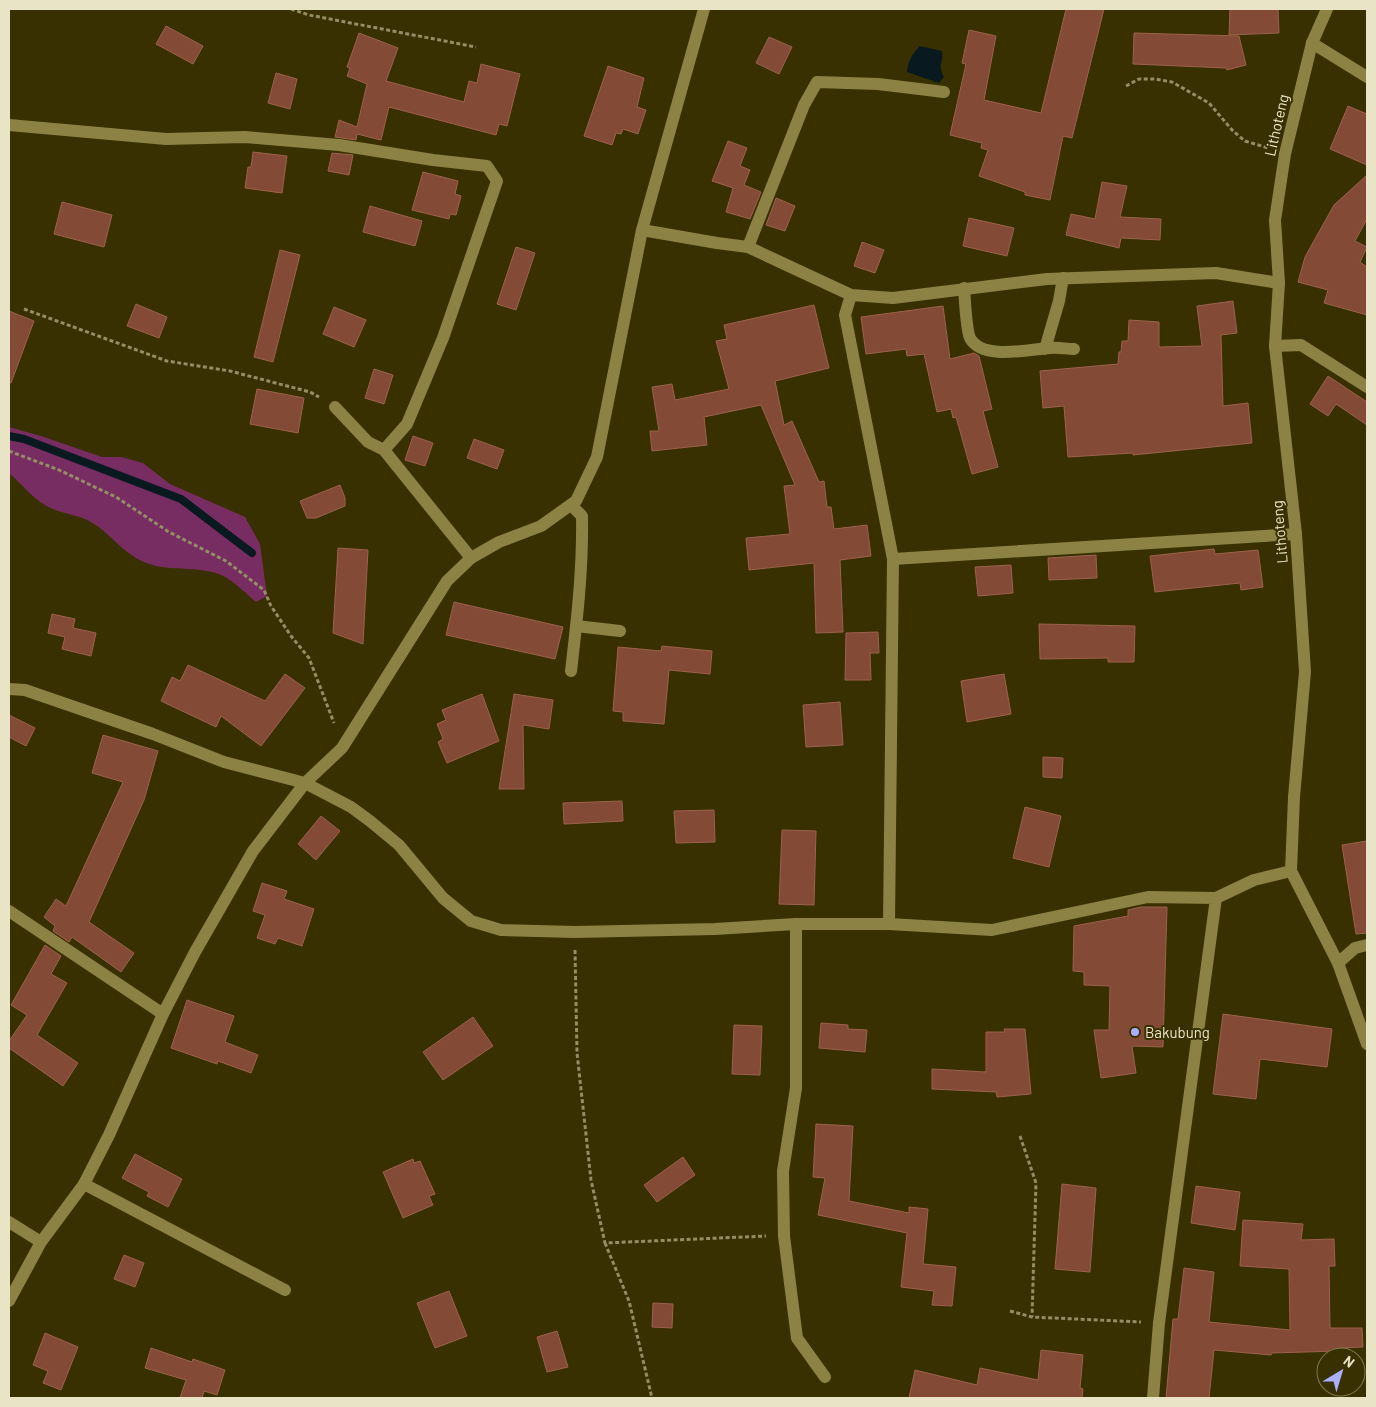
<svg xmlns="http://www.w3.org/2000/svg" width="1376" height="1407" font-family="Barlow,sans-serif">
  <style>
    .green { fill: #782d62 }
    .water { fill: #081a1f }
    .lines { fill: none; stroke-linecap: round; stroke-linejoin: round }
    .stream { stroke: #081a1f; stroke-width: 8 }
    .building { fill: #834a35; stroke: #9d614c }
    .path { stroke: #948d66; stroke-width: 3; stroke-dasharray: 4 2.5; stroke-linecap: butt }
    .lane { stroke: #8c8243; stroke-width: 12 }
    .street { stroke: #8c8243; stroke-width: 12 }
    .secondary { stroke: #8c8243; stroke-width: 12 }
    .poi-dot { fill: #aab0fb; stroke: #383000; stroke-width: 2 }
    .labels { text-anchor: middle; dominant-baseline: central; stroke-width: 4; stroke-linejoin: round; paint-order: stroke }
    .street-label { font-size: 15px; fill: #e9e4c5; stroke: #383000 }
    .poi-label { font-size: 15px; fill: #e9e4c5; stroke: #383000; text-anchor: start }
  </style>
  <rect width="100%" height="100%" fill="#383000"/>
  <path class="green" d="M 9,427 L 44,437 L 102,457 L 121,457 L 143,463 L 170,484 L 245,517 L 260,544 L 267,596 L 256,602 C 244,592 230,577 216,573 C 192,566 167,572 144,562 C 122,553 110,532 89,521 C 78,515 65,514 53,509 C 35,502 23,485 9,473 Z"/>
  <path class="water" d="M 920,46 L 942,51 C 944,62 937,64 944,77 L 939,83 L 907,72 C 908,61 912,54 920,46 Z"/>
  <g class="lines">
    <path class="stream" d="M 9,436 L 24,439 L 181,499 L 252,553"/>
  </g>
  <path class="building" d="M 1066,9 L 1104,9 L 1072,138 L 1063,136 L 1050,200 L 1025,195 L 1025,192 L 979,176 L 988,150 L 981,148 L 982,143 L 950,135 L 966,64 L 962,63 L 969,30 L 996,36 L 984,100 L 1041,113 Z
    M 1230,9 L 1278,9 L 1279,33 L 1229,35 Z
    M 166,26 L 203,46 L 193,64 L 156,44 Z
    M 359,33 L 398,48 L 386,81 L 464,102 L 469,81 L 477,83 L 481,64 L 520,74 L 507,126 L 499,124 L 496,135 L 389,107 L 381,140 L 357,134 L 356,140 L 335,137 L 339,120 L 357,127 L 367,84 L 347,76 L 350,68 L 347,67 Z
    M 1134,33 L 1239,36 L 1246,65 L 1227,70 L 1226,68 L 1133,64 Z
    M 769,37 L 792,47 L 779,74 L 756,63 Z
    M 608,66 L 644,78 L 637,107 L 646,110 L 638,134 L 623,129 L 621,134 L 616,133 L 612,145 L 584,136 Z
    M 276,73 L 297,79 L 290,109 L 268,103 Z
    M 1348,106 L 1367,114 L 1367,165 L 1330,149 Z
    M 728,141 L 747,148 L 740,166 L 750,170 L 744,185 L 761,192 L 750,219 L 726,212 L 733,188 L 712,181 Z
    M 253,152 L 287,156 L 282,193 L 245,188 L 248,167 L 251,167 Z
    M 332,153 L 353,155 L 349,175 L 328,171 Z
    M 423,172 L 458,181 L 455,194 L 461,196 L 456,215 L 450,214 L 449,219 L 412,210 Z
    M 1367,175 L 1367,219 L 1355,241 L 1367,247 L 1360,262 L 1367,267 L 1367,315 L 1324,303 L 1328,290 L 1298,282 L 1305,257 L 1334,205 Z
    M 1102,182 L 1127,186 L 1120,217 L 1161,219 L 1160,240 L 1121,238 L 1119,248 L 1066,235 L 1071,214 L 1095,219 Z
    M 776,198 L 795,206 L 785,231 L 766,225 Z
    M 62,202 L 112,215 L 104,247 L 54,234 Z
    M 370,206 L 422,221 L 415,246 L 363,232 Z
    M 969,218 L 1014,228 L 1007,256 L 963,246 Z
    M 862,242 L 884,250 L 875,273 L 854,266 Z
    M 516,247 L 535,253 L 516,310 L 497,304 Z
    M 280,250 L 300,255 L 273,362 L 254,357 Z
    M 1233,301 L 1237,333 L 1221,335 L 1223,406 L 1248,403 L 1252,443 L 1133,455 L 1133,453 L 1068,457 L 1064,406 L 1043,408 L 1040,371 L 1118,364 L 1119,352 L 1121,352 L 1122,341 L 1128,341 L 1129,320 L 1159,322 L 1159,347 L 1202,346 L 1197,306 Z
    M 136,304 L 167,317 L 159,338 L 127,326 Z
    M 814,305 L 829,368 L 775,381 L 784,425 L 792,421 L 819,482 L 824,481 L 827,507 L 831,507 L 834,529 L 867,525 L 871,556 L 840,560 L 843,632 L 816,633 L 814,563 L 749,570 L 746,538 L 790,534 L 784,486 L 795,485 L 761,405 L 704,417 L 707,445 L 652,451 L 650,431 L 659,431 L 652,387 L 672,384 L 675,400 L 729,389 L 716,341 L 727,339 L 724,325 Z
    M 943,306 L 950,359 L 974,353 L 979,356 L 992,409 L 983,411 L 998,467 L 972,474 L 956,417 L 953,418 L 951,409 L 937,412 L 924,354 L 907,356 L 906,349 L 866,354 L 861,317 Z
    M 334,307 L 366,320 L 354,347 L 323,334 Z
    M 9,311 L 34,321 L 11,383 L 9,383 Z
    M 374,369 L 393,375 L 384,404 L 365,398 Z
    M 1328,376 L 1367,402 L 1367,425 L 1336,404 L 1328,416 L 1310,404 Z
    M 257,389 L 304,398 L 298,433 L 250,424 Z
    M 413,436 L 433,443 L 425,466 L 405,460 Z
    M 474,439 L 504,450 L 497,469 L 467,458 Z
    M 340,485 L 345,498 L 345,506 L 316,518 L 307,518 L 300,501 Z
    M 338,548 L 368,550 L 363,644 L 333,633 Z
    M 1214,549 L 1215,554 L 1258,550 L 1263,587 L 1241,590 L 1240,583 L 1155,592 L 1150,556 Z
    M 1096,555 L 1097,578 L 1049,580 L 1048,558 Z
    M 1011,565 L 1013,593 L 978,596 L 975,567 Z
    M 454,602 L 563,627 L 555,659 L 446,635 Z
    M 52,614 L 75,619 L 73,628 L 96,633 L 91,656 L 62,649 L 65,637 L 48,633 Z
    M 1039,624 L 1135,626 L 1134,662 L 1108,662 L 1108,658 L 1040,659 Z
    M 878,632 L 879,653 L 870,653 L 871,680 L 845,680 L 846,633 Z
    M 662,646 L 712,651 L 710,674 L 669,670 L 664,724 L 623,721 L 623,712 L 613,711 L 618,647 L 661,651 Z
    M 188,665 L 265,701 L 285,674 L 305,688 L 261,746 L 221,716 L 216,727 L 161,701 L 172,677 L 180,681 Z
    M 1004,674 L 1011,714 L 967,722 L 961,681 Z
    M 482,694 L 499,741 L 447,763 L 438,742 L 443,739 L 437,724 L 446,720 L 442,710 Z
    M 514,694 L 553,700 L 549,729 L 523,725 L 524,789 L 499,789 Z
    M 840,702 L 843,745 L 806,747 L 803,705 Z
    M 9,715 L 35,728 L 26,746 L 9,737 Z
    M 103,735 L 158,751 L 144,800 L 89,922 L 134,953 L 121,972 L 72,937 L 69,942 L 53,931 L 55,926 L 44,917 L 56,899 L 66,906 L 123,782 L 92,773 Z
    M 1043,757 L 1063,758 L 1062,778 L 1043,777 Z
    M 622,801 L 623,821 L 564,824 L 563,803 Z
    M 1025,807 L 1061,816 L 1049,867 L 1013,858 Z
    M 714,810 L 715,842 L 676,843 L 674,811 Z
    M 321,816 L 340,831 L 316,860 L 298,844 Z
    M 782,830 L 816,831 L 814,905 L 779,904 Z
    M 1367,841 L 1367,933 L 1356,934 L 1342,845 Z
    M 262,883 L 287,891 L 284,899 L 314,909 L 302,946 L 278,938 L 275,944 L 257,938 L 265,915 L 253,911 Z
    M 1141,907 L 1167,907 L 1163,1047 L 1132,1046 L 1136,1073 L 1101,1078 L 1094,1030 L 1109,1030 L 1110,986 L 1084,985 L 1084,972 L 1073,971 L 1074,926 L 1128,916 L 1128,910 Z
    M 45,945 L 61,956 L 51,974 L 67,983 L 37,1035 L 78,1063 L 63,1086 L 9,1048 L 9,1041 L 27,1015 L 11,1005 Z
    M 187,1000 L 234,1016 L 225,1042 L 258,1055 L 251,1073 L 218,1061 L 217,1064 L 171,1048 Z
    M 1223,1014 L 1332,1029 L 1327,1067 L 1260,1059 L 1256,1099 L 1213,1094 Z
    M 473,1017 L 493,1046 L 443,1080 L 423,1052 Z
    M 821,1023 L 848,1025 L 848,1029 L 867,1030 L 865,1052 L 819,1048 Z
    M 734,1025 L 762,1026 L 760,1075 L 732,1074 Z
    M 1004,1029 L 1025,1029 L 1031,1094 L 997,1097 L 996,1092 L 932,1089 L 932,1069 L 986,1072 L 986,1032 L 1005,1032 Z
    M 816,1124 L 853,1126 L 849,1201 L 909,1213 L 909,1207 L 928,1209 L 923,1264 L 956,1267 L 952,1306 L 932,1305 L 934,1291 L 901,1287 L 907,1233 L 818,1215 L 825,1178 L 813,1177 Z
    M 135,1154 L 182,1179 L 168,1207 L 147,1196 L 149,1192 L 122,1178 Z
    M 683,1157 L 695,1175 L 657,1202 L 644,1185 Z
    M 413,1159 L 414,1163 L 420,1161 L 435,1194 L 429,1196 L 433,1205 L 403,1218 L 383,1172 Z
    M 1062,1184 L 1096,1188 L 1090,1272 L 1055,1269 Z
    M 1196,1186 L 1240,1192 L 1235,1230 L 1191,1223 Z
    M 1243,1220 L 1303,1224 L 1301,1240 L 1334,1239 L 1335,1266 L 1329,1266 L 1330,1328 L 1362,1328 L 1363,1347 L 1338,1348 L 1338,1351 L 1272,1353 L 1271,1355 L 1214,1350 L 1209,1398 L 1166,1398 L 1173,1319 L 1178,1319 L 1184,1268 L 1214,1272 L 1209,1322 L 1290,1330 L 1289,1269 L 1240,1266 Z
    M 124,1255 L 144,1263 L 135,1287 L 114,1279 Z
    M 449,1291 L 467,1336 L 435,1348 L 417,1303 Z
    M 653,1303 L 673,1304 L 672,1328 L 652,1327 Z
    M 557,1331 L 568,1367 L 547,1372 L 537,1337 Z
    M 45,1333 L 78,1347 L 61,1390 L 43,1383 L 48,1371 L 33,1365 Z
    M 151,1348 L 192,1362 L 193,1359 L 225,1370 L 217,1395 L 204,1391 L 202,1398 L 180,1398 L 186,1380 L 145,1368 Z
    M 1041,1350 L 1083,1355 L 1080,1388 L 1083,1389 L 1082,1398 L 909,1398 L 915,1370 L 977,1385 L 980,1368 L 1038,1380 Z"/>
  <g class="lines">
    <path class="path" d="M 291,9 L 309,15 L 476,47
      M 1126,86 L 1139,79 L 1155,79 L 1172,82 L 1209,103 L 1233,131 L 1245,141 L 1268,148
      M 24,309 L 167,361 L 230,371 L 310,392 L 319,397
      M 9,451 L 59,470 L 116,497 L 169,532 L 226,561 L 264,590 L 271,606 L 291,636 L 309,658 L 334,723
      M 575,950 L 577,1053 L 591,1180 L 605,1243 L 766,1236
      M 1020,1136 L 1036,1183 L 1032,1317
      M 605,1243 L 629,1301 L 652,1398
      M 1010,1311 L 1032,1317 L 1141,1322"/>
    <path class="lane" d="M 1312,43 L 1367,77
      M 9,125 L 166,139 L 245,137 L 339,145 L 433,160 L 487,166 L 497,181 L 443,338 L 407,424 L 384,450
      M 748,247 L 804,105 L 817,82 L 878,84 L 944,92
      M 964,288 C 965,300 966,329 970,338 C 982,361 1030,349 1050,348 C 1058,347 1066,349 1074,349
      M 1275,346 L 1301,345 L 1367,387
      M 1045,349 L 1059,301 L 1063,278
      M 335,407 L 368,442 L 384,450 L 471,558
      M 571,505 L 582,516 C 583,568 577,620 571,671
      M 576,626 L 620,631
      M 796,924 L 796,1088 L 783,1171 L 784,1236 L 797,1338 L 825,1377
      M 889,924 L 893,559
      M 84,1184 L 285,1290"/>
    <path class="street" d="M 642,230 L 717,243 L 748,247 L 851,295 L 893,298 L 1047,279 L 1216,273 L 1279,283
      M 851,295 L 845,315 L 893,559 L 1296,534
      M 9,689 L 25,690 L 153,734 L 224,762 L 305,783 L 351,807 L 370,821 L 399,845 L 443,898 L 471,921 L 501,930 L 575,932 L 715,929 L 796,924 L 889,924 L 992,930 L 1148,897 L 1216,898
      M 9,911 L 163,1014
      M 1338,963 L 1355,948 L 1367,945
      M 9,1222 L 41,1242
      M 9,1301 L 41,1242 L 84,1184 L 109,1135 L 163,1014 L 195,952 L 253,851 L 305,783 L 342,748 L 447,581 L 471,558 L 499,542 L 541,526 L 576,501 L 597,457 L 642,230 L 704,9
      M 1153,1398 L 1159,1323 L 1216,898 L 1254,880 L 1291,871"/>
    <path class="secondary" d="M 1327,9 L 1312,43 L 1285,154 L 1275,220 L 1279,283 L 1275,346 L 1296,534 L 1305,672 L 1294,797 L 1291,871 L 1338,963 L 1367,1044"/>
  </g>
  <circle class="poi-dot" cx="1135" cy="1032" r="5"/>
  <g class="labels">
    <g class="street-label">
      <text transform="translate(1276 125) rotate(-77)">Lithoteng</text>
      <text transform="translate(1279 532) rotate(-95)">Lithoteng</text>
    </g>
    <g class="poi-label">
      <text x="1145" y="1032">Bakubung</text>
    </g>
  </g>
  <rect width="1376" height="1407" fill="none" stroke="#e9e4c5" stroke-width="20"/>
  <g transform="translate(1341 1372) rotate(38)"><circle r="24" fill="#383000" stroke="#7f784f"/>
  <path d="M0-4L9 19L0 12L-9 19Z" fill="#aab0fb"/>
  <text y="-8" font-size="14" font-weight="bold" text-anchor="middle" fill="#e9e4c5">N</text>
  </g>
</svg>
